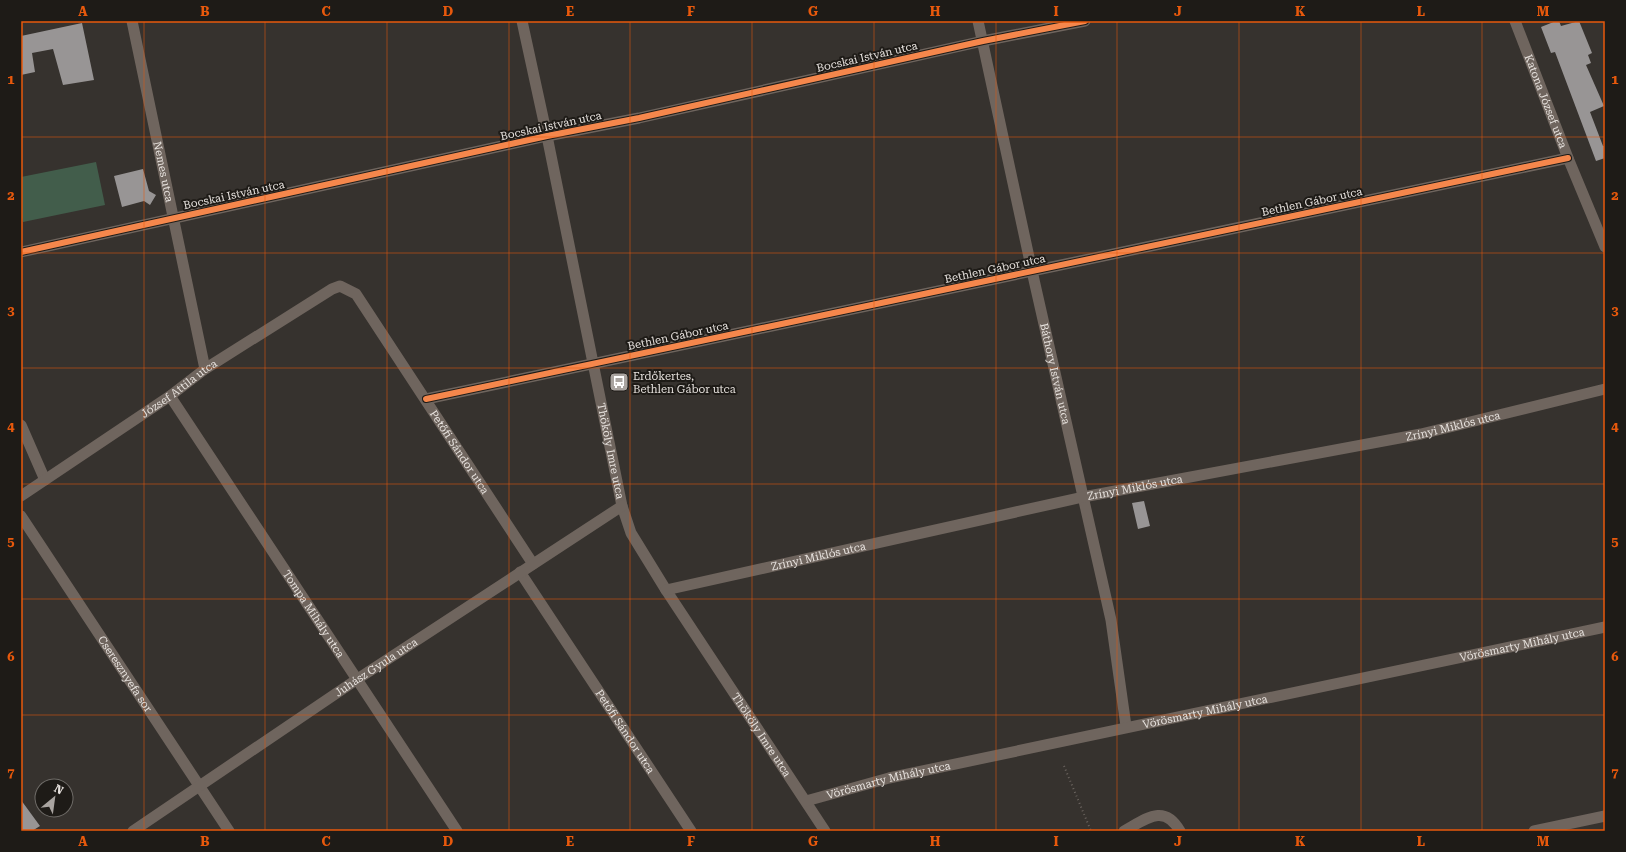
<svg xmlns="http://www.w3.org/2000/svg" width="1626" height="852" font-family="'Roboto Serif',serif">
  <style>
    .pitch { fill: #425d4b }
    .building { fill: #989595 }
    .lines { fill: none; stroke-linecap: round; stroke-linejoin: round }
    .path { stroke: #6b645f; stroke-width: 2; stroke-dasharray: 1 3; stroke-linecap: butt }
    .minor { stroke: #6f655e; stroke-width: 11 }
    .cycleway-casing { stroke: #1e1b17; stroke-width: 8 }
    .cycleway { stroke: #f5874c; stroke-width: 6 }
    .grid { fill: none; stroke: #e8590c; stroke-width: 1; stroke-opacity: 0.55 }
    .labels { text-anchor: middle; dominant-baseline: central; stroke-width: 4; stroke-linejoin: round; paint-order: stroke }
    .street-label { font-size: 11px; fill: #e7e2de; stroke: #1e1b17 }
    .poi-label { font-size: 11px; fill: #e7e2de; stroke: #1e1b17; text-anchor: start }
    .neatline { fill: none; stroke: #e8590c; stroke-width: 1.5 }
    .grid-label { font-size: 13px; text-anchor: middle; font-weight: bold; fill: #e8590c }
  </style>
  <rect width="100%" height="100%" fill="#36322e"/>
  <path class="pitch" d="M 96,162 L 105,205 L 23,222 L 21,213 L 21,177 Z"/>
  <path class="building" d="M 1556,21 L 1559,21 L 1561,26 L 1579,21 L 1592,53 L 1588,55 L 1591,63 L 1586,65 L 1604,106 L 1590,112 L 1603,146 L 1605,146 L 1605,158 L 1596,161 L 1555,52 L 1551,53 L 1541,27 Z
    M 82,23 L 94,80 L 63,85 L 53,49 L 32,53 L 35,72 L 21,75 L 21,36 Z
    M 143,169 L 149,191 L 156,195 L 150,205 L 144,201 L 122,207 L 114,176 Z
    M 1144,501 L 1150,526 L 1138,529 L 1132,503 Z
    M 21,800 L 40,826 L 32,831 L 21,831 Z"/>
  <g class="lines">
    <path class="path" d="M 1064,766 L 1091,831"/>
    <g class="minor">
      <path id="s1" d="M 132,21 L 205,369"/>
      <path id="s2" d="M 522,21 L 547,136 L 622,506 L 631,533 L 666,590 L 825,831"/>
      <path id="s3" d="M 978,21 L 1032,271 L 1111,620 L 1126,726"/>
      <path id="s4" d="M 1515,21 L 1568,158 L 1605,247"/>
      <path d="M 21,252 L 547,136 L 639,118 L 983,41 L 1085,21"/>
      <path id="s5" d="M 170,396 L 457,831"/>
      <path d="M 426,399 L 1568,158"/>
      <path d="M 21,425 L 45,480"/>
      <path id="s6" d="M 21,496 L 170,396 L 205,369 L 332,289 L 340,286 L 356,294 L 533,564"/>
      <path id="s7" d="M 21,516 L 229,831"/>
      <path id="s8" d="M 520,572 L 691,831"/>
      <path id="s9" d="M 666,590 L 1083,497 L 1421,434 L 1605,389"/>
      <path id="s10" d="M 806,801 L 889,778 L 1605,627"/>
      <path id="s11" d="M 133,831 L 356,680 L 622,506"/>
      <path d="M 1124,831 C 1146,819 1164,803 1180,831"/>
      <path d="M 1534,831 L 1605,816"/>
    </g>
    <defs>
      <path id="cycleway" d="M 21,252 L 547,136 L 639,118 L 983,41 L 1085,21
        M 426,399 L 1568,158"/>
    </defs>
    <use href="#cycleway" class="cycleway-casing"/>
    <use href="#cycleway" class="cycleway"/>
  </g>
  <path class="grid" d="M 144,21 L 144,831M 265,21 L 265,831M 387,21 L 387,831M 509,21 L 509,831M 630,21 L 630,831M 752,21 L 752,831M 874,21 L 874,831M 996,21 L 996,831M 1117,21 L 1117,831M 1239,21 L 1239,831M 1361,21 L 1361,831M 1482,21 L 1482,831M 21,137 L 1605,137M 21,253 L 1605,253M 21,368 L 1605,368M 21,484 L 1605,484M 21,599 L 1605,599M 21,715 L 1605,715"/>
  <defs>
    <symbol id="bus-square" viewBox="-11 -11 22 22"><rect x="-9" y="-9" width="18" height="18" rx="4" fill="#a9a4a0" stroke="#1e1b17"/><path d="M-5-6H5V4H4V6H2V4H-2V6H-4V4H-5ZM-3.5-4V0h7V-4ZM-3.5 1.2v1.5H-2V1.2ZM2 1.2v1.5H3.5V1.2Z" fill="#fff"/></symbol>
  </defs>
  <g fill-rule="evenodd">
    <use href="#bus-square" x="608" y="371" width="22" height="22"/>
  </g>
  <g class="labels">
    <g class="street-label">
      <text transform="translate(867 57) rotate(-13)">Bocskai István utca</text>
      <text stroke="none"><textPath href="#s4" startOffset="86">Katona József utca</textPath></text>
      <text transform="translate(551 126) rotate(-12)">Bocskai István utca</text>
      <text stroke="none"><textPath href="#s1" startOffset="154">Nemes utca</textPath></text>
      <text transform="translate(234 195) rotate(-12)">Bocskai István utca</text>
      <text transform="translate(1312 202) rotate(-12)">Bethlen Gábor utca</text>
      <text transform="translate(995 269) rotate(-12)">Bethlen Gábor utca</text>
      <text transform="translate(678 336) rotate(-12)">Bethlen Gábor utca</text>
      <text stroke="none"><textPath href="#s3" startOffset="361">Báthory István utca</textPath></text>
      <text stroke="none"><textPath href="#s6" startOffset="191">József Attila utca</textPath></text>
      <text stroke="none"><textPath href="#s9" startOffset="804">Zrínyi Miklós utca</textPath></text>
      <text stroke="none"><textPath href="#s6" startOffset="589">Petőfi Sándor utca</textPath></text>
      <text stroke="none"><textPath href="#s2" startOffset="439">Thököly Imre utca</textPath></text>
      <text stroke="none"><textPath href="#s9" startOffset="480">Zrínyi Miklós utca</textPath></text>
      <text stroke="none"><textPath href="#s9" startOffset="156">Zrínyi Miklós utca</textPath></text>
      <text stroke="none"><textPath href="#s5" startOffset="261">Tompa Mihály utca</textPath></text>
      <text stroke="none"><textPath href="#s10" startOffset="733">Vörösmarty Mihály utca</textPath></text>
      <text stroke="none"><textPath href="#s11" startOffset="293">Juhász Gyula utca</textPath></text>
      <text stroke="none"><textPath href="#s7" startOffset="189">Cseresznyefa sor</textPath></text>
      <text stroke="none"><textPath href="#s10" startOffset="409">Vörösmarty Mihály utca</textPath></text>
      <text stroke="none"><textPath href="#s8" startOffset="191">Petőfi Sándor utca</textPath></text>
      <text stroke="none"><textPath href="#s2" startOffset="764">Thököly Imre utca</textPath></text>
      <text stroke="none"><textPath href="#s10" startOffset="85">Vörösmarty Mihály utca</textPath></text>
    </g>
    <g class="poi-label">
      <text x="633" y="376">Erdőkertes,<tspan x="633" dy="13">Bethlen Gábor utca</tspan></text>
    </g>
  </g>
  <rect width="1626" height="852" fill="none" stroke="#1e1b17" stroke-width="44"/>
  <g transform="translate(54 798) rotate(29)"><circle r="19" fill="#1e1b17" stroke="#6e6b67"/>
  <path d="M0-3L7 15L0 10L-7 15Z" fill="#a9a4a0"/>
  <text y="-6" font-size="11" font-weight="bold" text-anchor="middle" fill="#e7e2de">N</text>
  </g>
  <rect x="22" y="22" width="1582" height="808" class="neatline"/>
  <g class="grid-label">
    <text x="83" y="16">A</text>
    <text x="205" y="16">B</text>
    <text x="326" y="16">C</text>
    <text x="448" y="16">D</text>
    <text x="570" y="16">E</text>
    <text x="691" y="16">F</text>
    <text x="813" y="16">G</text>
    <text x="935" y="16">H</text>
    <text x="1056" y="16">I</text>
    <text x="1178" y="16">J</text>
    <text x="1300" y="16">K</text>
    <text x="1421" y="16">L</text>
    <text x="1543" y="16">M</text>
    <text x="11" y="84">1</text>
    <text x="1615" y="84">1</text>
    <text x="11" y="200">2</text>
    <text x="1615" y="200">2</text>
    <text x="11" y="315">3</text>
    <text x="1615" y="315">3</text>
    <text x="11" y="431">4</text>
    <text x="1615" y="431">4</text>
    <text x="11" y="546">5</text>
    <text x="1615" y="546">5</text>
    <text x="11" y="661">6</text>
    <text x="1615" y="661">6</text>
    <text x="11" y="777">7</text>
    <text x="1615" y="777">7</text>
    <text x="83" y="846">A</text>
    <text x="205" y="846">B</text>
    <text x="326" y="846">C</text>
    <text x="448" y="846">D</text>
    <text x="570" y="846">E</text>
    <text x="691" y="846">F</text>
    <text x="813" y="846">G</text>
    <text x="935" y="846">H</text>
    <text x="1056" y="846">I</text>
    <text x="1178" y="846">J</text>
    <text x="1300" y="846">K</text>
    <text x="1421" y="846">L</text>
    <text x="1543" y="846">M</text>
  </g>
</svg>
